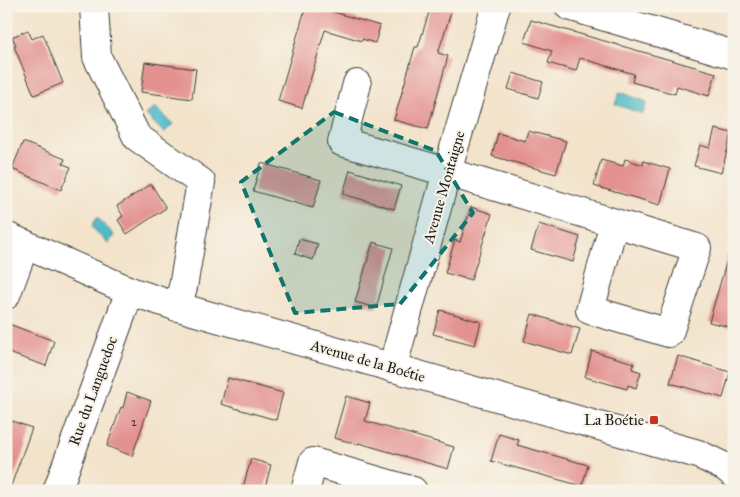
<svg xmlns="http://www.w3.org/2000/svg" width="740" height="497" font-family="'IM FELL Great Primer',serif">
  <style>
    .water { fill: #4ebbc9; stroke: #356c72 }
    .building { fill: #e39290 }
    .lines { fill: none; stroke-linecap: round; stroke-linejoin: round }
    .minor-casing { stroke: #3c3a36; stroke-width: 30 }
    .major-casing { stroke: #3c3a36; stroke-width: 30 }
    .minor { stroke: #fff; stroke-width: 28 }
    .major { stroke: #fff; stroke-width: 28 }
    .marked { fill: #0f766e; fill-opacity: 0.2; stroke: #0f766e; stroke-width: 4; stroke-dasharray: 10 6; stroke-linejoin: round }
    .poi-dot { fill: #c8321e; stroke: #f7f3e8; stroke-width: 2 }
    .labels { text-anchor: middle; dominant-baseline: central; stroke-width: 4; stroke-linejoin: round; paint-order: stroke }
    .number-label { font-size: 12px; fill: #4e3a39 }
    .street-label { font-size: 15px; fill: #1c1c1c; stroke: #f7f3e8 }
    .poi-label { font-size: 15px; fill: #1c1c1c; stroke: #f7f3e8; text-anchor: end }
  </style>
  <rect width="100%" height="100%" fill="#f7f3e8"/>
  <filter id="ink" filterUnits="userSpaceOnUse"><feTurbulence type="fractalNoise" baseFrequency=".02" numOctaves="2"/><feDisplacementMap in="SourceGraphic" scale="10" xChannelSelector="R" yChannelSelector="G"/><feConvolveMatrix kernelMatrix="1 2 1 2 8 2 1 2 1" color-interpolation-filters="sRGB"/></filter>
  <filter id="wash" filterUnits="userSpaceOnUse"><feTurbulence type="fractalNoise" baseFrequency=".0096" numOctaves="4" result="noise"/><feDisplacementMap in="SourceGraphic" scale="20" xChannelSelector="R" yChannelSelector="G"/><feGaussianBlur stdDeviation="1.12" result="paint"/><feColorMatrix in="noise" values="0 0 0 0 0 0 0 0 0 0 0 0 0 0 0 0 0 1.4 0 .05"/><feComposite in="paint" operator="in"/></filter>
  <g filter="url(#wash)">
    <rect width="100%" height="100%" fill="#f3e3cb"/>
    <path class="water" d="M 620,92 L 647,102 L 643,114 L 615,104 Z
      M 155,107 L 173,124 L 164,133 L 146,115 Z
      M 97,217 L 114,235 L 108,244 L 92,227 Z"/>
    <g id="blocks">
      <path class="building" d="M 306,6 L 328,6 L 327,10 L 380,26 L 375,43 L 362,39 L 362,41 L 325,30 L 302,108 L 278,101 Z
        M 431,6 L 453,6 L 438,53 L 448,56 L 428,129 L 394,120 L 415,47 L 418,47 Z
        M 531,20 L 716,73 L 709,96 L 677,86 L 675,94 L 632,82 L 634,74 L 580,58 L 576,71 L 548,63 L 552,51 L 524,42 Z
        M 28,30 L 32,39 L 43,34 L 63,83 L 34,95 L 14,46 L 16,45 L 12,37 Z
        M 145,62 L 196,69 L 192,99 L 141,92 Z
        M 513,73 L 543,82 L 538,98 L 508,89 Z
        M 715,129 L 732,133 L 721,173 L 694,166 L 700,145 L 710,148 Z
        M 528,131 L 566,141 L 556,174 L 492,156 L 498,133 L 525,141 Z
        M 23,142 L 65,159 L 63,164 L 71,167 L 61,190 L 12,169 Z
        M 625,159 L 643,165 L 643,161 L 670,169 L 660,205 L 594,186 L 601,160 L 623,166 Z
        M 261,163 L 321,180 L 313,208 L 253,191 Z
        M 350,170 L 401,186 L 394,209 L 343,194 Z
        M 151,184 L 166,208 L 127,234 L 118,220 L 123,216 L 117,206 Z
        M 471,207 L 492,214 L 471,280 L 445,273 L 455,240 L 460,242 Z
        M 539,224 L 580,237 L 573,262 L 531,250 Z
        M 299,239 L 318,244 L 313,260 L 295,254 Z
        M 373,242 L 393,248 L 376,308 L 355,302 Z
        M 729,253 L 734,254 L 734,328 L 709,322 Z
        M 440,310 L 481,322 L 475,345 L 433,334 Z
        M 532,314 L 580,329 L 572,355 L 524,341 Z
        M 6,323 L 54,341 L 46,366 L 6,352 Z
        M 592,351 L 634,363 L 632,369 L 641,372 L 636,388 L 628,385 L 627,389 L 585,377 Z
        M 678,356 L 730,372 L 723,398 L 670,383 Z
        M 228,378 L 283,393 L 276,420 L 221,404 Z
        M 127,392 L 151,401 L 132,456 L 107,446 L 121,407 L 123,408 Z
        M 346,396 L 370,403 L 365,421 L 454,447 L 448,469 L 359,443 L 358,444 L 334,438 Z
        M 6,419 L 32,428 L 9,491 L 6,491 Z
        M 499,434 L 519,440 L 517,445 L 588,465 L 582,486 L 491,461 Z
        M 251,459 L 271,465 L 264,491 L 242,491 Z"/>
    </g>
  </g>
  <g filter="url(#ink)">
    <use href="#blocks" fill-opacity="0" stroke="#3c3a36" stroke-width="1"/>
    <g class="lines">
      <defs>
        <path id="minor" d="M 94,6 L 97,57 L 137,137 L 201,182 L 183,287 L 177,307
          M 569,6 L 734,55
          M 357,84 L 342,142 C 461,175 579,212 697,248 L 669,333 L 590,310 L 614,223
          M 6,295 L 25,244
          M 392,368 L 397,351 L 447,172 L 496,6
          M 57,491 L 130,291
          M 305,491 L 313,462 L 413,491"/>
        <path id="major" d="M 6,236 L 130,291 L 175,306 L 698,454 L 725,467 L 734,474"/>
      </defs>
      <use href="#minor" class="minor-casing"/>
      <use href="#major" class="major-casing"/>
      <use href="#minor" class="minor"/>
      <use href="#major" class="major"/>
    </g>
  </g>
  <path class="marked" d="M 334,112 L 436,151 L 473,213 L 400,304 L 295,313 L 241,182 Z"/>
  <rect class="poi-dot" x="649" y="415" width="10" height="10" rx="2.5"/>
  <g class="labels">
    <g class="number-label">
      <text x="134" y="422">2</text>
    </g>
    <g class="street-label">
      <text transform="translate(444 187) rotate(-74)">Avenue Montaigne</text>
      <text transform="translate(368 361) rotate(16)">Avenue de la Boétie</text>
      <text transform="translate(93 391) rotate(-70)">Rue du Languedoc</text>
    </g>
    <g class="poi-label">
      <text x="644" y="420">La Boétie</text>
    </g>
  </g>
  <rect width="740" height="497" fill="none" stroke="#f7f3e8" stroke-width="25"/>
</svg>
